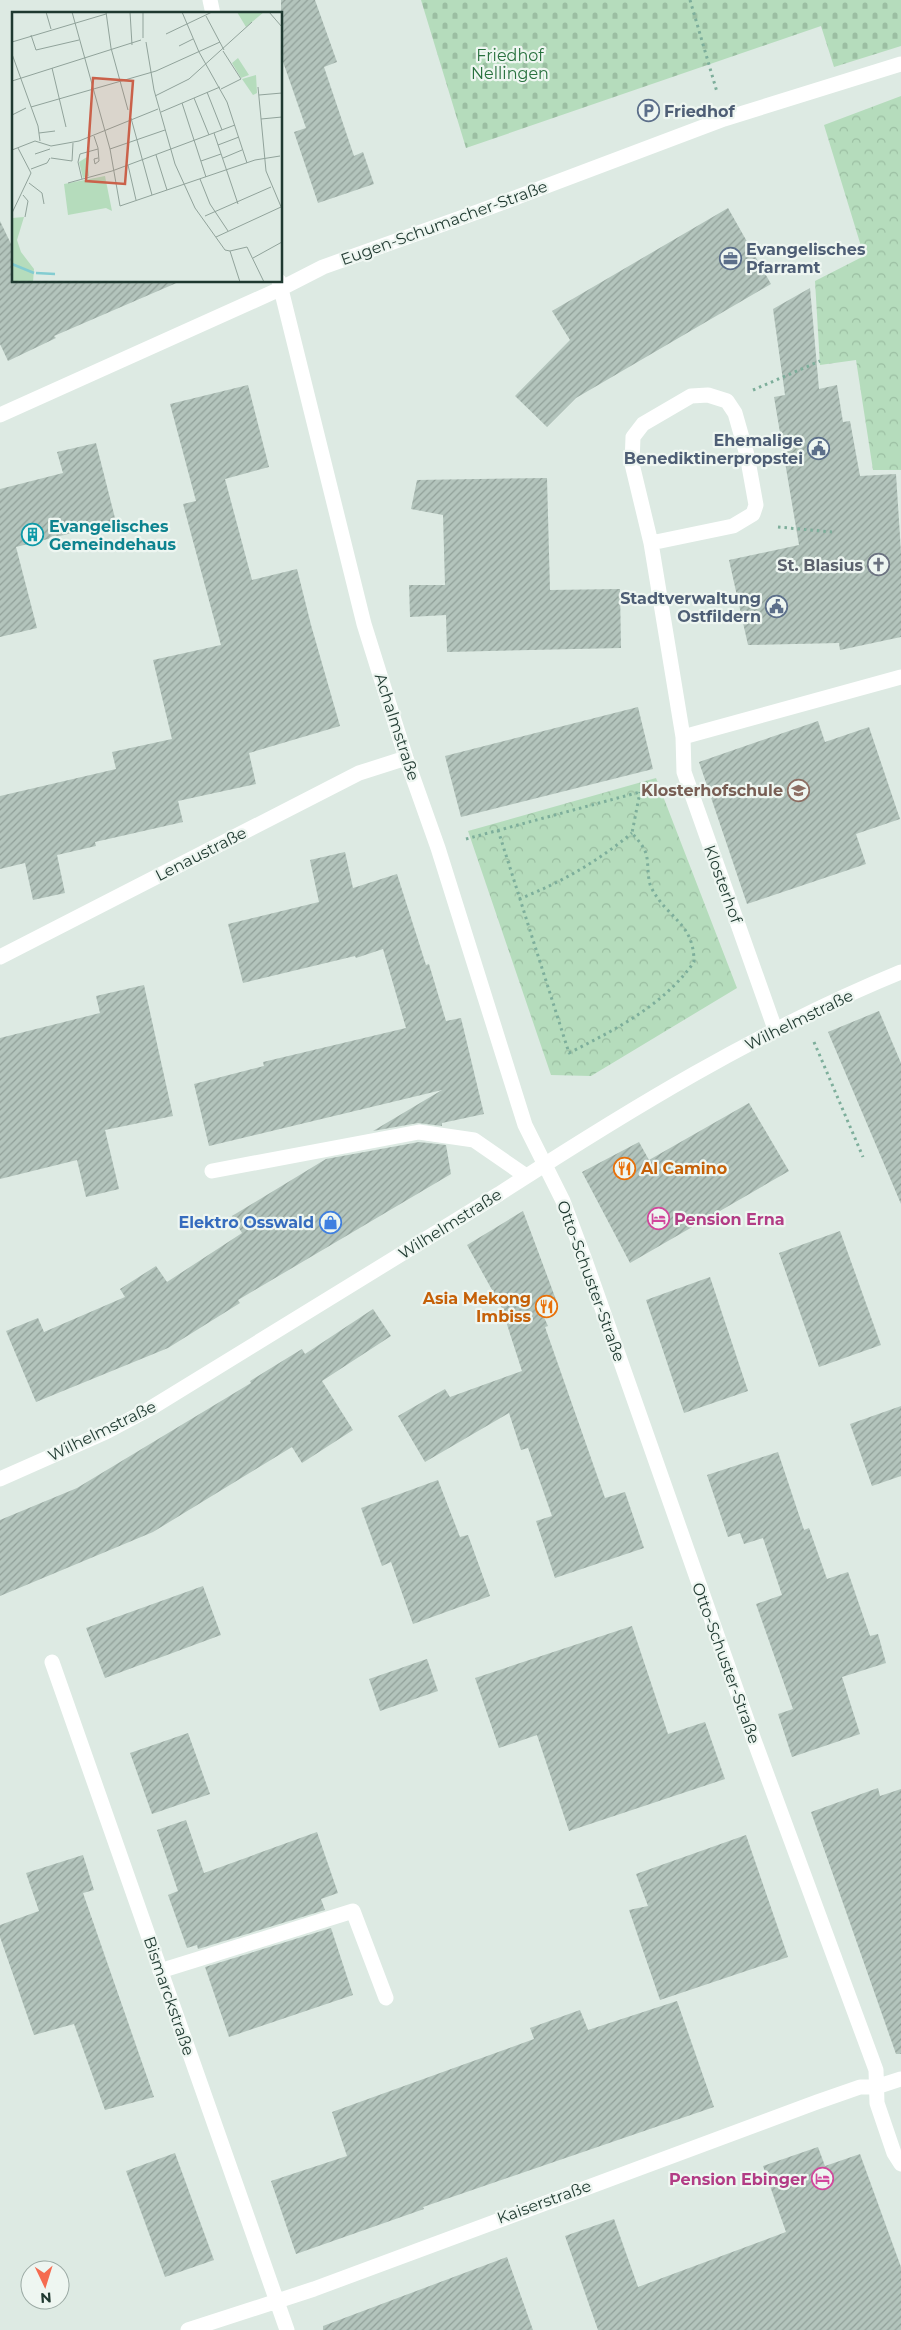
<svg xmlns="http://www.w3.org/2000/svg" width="901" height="2330" font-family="Montserrat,sans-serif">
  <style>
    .forest { fill: url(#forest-crowns) }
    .cemetery { fill: url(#cemetery-stones) }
    .building { fill: url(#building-hatch) }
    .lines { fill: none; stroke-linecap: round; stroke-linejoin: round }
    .path { stroke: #7dae9b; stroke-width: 3; stroke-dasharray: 2.5 4; stroke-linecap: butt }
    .service { stroke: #fff; stroke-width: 15 }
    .minor { stroke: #fff; stroke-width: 15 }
    .tertiary { stroke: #fff; stroke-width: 15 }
    .labels { text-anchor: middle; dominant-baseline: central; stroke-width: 4.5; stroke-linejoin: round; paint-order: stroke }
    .park-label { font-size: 16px; fill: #28713e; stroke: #eef6f1 }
    .service-label { font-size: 16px; font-weight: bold; fill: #4e5e75; stroke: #eef6f1; text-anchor: start }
    .street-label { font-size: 16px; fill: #1f3930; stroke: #eef6f1 }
    .culture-label { font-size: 16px; font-weight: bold; fill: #0d838f; stroke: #eef6f1; text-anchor: start }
    .worship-label { font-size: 16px; font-weight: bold; fill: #5b616d; stroke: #eef6f1; text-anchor: end }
    .education-label { font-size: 16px; font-weight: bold; fill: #785e54; stroke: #eef6f1; text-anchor: end }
    .food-label { font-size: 16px; font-weight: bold; fill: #c56008; stroke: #eef6f1; text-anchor: start }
    .hotel-label { font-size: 16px; font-weight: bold; fill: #b23c85; stroke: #eef6f1; text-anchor: start }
    .shop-label { font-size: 16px; font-weight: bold; fill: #366cbe; stroke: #eef6f1; text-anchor: end }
    .inset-river { fill: none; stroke: #83ccd1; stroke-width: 2.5 }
    .inset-road { fill: none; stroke: #91a39b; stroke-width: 1 }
    .view { fill: #ca614a; fill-opacity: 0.15; stroke: #ca614a; stroke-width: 2.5 }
    .inset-edge { fill: none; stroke: #1f3930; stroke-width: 2.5 }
  </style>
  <defs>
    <pattern id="forest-crowns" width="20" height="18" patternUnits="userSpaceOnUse" patternTransform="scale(1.25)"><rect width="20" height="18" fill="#b5dcbc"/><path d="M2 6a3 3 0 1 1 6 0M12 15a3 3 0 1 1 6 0" fill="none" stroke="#9bbea2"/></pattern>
    <pattern id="cemetery-stones" width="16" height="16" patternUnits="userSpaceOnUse" patternTransform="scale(1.25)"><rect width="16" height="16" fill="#b5dcbc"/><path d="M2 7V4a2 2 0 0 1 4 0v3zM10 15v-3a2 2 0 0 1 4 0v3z" fill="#9bbea2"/></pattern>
    <pattern id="building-hatch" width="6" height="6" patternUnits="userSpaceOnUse" patternTransform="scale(1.25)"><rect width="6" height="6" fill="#b3c4bc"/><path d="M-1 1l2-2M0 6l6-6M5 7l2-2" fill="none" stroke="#91a099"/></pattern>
  </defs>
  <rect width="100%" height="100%" fill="#ddeae3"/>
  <path class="forest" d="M 901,96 L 901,470 L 873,470 L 856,360 L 820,365 L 815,281 L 864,256 L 824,125 Z
    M 656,778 L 737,988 L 591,1076 L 551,1075 L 468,831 Z"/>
  <path class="cemetery" d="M 421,0 L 901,0 L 901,46 L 834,67 L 821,26 L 466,148 Z"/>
  <path class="building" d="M 281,0 L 315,0 L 337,62 L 324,67 L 354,156 L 363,152 L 374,184 L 318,203 L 294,132 L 306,128 L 281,56 Z
    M 728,208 L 771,284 L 576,398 L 547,427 L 515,396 L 570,340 L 552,311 Z
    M 0,221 L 14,250 L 14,281 L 181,281 L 54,336 L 56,338 L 8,361 L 0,344 Z
    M 810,288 L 819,389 L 837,385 L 843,422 L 850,421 L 860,476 L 896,474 L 901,552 L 901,637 L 840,650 L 839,643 L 748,645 L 729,560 L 799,545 L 774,397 L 785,395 L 773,309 Z
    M 248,385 L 269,467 L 225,479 L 252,580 L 297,569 L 311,625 L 340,726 L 249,753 L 256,784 L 178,801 L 183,822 L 95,842 L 96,846 L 57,855 L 65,893 L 33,900 L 25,863 L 0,869 L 0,796 L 116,769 L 112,752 L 172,739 L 153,660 L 221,645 L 183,504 L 196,501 L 170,404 Z
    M 96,443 L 116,522 L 16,547 L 37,628 L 0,637 L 0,489 L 63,473 L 57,452 Z
    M 547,478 L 550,590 L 620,589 L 621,648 L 447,652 L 446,615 L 410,617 L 409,585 L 445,585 L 443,515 L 411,509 L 417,480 Z
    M 638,707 L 653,769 L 461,817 L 445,756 Z
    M 818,721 L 825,742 L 869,727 L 900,819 L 856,834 L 866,864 L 747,904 L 699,762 Z
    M 345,852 L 353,888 L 397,874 L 426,965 L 429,964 L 446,1021 L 461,1018 L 484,1114 L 442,1123 L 442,1126 L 418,1123 L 373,1131 L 442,1090 L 209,1146 L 194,1084 L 264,1066 L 263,1062 L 406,1028 L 383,949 L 356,958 L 355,956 L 243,983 L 228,924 L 319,902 L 310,860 Z
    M 144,985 L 173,1116 L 105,1130 L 119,1189 L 86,1197 L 77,1160 L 0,1179 L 0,1038 L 100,1013 L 96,996 Z
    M 879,1011 L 901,1063 L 901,1204 L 828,1032 Z
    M 749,1103 L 789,1171 L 630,1263 L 582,1172 L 639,1142 L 649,1160 Z
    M 419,1142 L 446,1145 L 451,1174 L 238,1300 L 240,1303 L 168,1348 L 36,1402 L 6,1331 L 38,1318 L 44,1332 L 125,1297 L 120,1289 L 156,1266 L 167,1282 L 242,1233 L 232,1216 L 326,1159 Z
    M 523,1211 L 558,1305 L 542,1313 L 548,1326 L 545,1327 L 605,1498 L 625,1492 L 644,1548 L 555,1578 L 536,1521 L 552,1516 L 528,1448 L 521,1450 L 509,1413 L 425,1462 L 398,1416 L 445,1389 L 450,1397 L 522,1371 L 501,1306 L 467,1245 Z
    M 840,1231 L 881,1345 L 819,1367 L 779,1253 Z
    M 710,1277 L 748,1391 L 684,1413 L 646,1300 Z
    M 373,1309 L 391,1336 L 322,1381 L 353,1430 L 302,1463 L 292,1447 L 153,1532 L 0,1596 L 0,1520 L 77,1488 L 251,1383 L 250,1381 L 302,1349 L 305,1354 Z
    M 901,1406 L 901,1476 L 872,1486 L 850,1424 Z
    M 778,1452 L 804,1530 L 809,1528 L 827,1579 L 848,1572 L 870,1636 L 878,1634 L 886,1663 L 842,1677 L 860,1734 L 792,1757 L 778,1714 L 793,1709 L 756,1604 L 782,1595 L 763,1538 L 744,1544 L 740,1533 L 728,1537 L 707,1475 Z
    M 438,1480 L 460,1537 L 468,1535 L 490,1596 L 413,1624 L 391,1562 L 382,1566 L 361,1508 Z
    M 203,1586 L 221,1635 L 105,1678 L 86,1628 Z
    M 632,1626 L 668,1734 L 705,1722 L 725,1779 L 569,1831 L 537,1735 L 499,1748 L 475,1678 Z
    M 427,1659 L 438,1691 L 380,1711 L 369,1679 Z
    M 188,1733 L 210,1794 L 152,1814 L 130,1753 Z
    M 878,1788 L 880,1796 L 901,1789 L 901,2054 L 896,2054 L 811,1812 Z
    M 186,1820 L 204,1873 L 317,1832 L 338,1893 L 321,1899 L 325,1910 L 198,1949 L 197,1945 L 187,1948 L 168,1895 L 178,1891 L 157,1830 Z
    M 746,1835 L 788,1957 L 660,2000 L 629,1910 L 648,1906 L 636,1874 Z
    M 83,1855 L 94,1890 L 83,1893 L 154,2097 L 105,2110 L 74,2024 L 34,2035 L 0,1937 L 0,1925 L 39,1911 L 26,1873 Z
    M 331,1928 L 353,1995 L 229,2037 L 205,1967 Z
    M 677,2001 L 714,2107 L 423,2207 L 424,2209 L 296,2254 L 271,2181 L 347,2156 L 332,2112 L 534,2039 L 530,2028 L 580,2010 L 588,2030 Z
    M 818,2147 L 825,2166 L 860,2154 L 901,2267 L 901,2330 L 598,2330 L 565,2236 L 614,2219 L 638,2287 L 786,2232 L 763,2166 Z
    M 175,2153 L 214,2260 L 165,2277 L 126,2171 Z
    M 507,2257 L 533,2330 L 323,2330 L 323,2326 Z"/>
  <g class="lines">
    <path class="path" d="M 690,0 L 717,92
      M 753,390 L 820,361
      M 778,527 L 832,532
      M 498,830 L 569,1053 C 616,1029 663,1006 694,962 C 694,922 667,919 651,887 C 646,875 650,859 644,849 C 641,843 636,838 632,833 L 640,792
      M 466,839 L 640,792 L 659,784
      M 519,899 C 562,882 597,862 632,833
      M 814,1042 L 863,1157"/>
    <path class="service" d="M 212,1171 L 419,1132 L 474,1140 L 526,1176
      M 160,1971 L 353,1911 L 386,1998"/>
    <path class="minor" d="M 210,0 L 213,14
      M 279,281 L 364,624 L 406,758 L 438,848 L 525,1125 L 563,1201 L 585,1260 L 754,1740 L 876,2070 L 877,2103 L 894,2153 L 901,2164
      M 0,415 L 280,289 L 323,267 L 480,211 L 724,119 L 901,64
      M 651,543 L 733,526 L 753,514 L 756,505 L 747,455 L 735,413 L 727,401 L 708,395 L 691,396 L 643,424 L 633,437 L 632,464 L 651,543 L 683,737 L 684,772 L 775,1029
      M 683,737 L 901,677
      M 0,957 L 359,773 L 406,758
      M 52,1662 L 287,2330
      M 188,2330 L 314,2289 L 817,2102 L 860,2087 L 876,2087 L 901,2079"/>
    <path class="tertiary" d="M 0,1479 L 106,1432 L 151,1408 L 499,1194 C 627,1111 759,1030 901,972"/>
  </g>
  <defs>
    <symbol id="parking-ring" viewBox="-11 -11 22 22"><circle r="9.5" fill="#eef6f1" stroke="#5c6f8a" stroke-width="1.5"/><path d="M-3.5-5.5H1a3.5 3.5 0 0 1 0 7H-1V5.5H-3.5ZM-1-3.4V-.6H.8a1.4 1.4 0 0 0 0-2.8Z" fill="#5c6f8a"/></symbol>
    <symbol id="office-ring" viewBox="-11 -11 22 22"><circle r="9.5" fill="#eef6f1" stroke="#5c6f8a" stroke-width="1.5"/><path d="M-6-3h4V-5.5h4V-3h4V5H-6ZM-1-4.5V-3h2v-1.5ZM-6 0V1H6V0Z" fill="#5c6f8a"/></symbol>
    <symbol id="civic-ring" viewBox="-11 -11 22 22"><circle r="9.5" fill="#eef6f1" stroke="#5c6f8a" stroke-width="1.5"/><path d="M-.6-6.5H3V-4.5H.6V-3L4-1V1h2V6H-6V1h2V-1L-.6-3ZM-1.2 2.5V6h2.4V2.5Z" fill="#5c6f8a"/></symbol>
    <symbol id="building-ring" viewBox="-11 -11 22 22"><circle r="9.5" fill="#eef6f1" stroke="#0f9aa8" stroke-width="1.5"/><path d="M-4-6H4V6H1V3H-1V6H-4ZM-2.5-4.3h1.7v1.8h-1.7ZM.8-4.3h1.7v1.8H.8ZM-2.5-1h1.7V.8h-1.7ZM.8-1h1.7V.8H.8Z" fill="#0f9aa8"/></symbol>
    <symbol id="church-ring" viewBox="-11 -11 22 22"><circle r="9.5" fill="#eef6f1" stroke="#6b7280" stroke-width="1.5"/><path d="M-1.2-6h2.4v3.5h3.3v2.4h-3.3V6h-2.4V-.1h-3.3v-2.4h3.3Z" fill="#6b7280"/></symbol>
    <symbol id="school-ring" viewBox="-11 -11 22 22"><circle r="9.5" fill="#eef6f1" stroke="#8d6e63" stroke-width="1.5"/><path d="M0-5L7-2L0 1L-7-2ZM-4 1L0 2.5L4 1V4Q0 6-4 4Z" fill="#8d6e63"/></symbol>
    <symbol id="restaurant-ring" viewBox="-11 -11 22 22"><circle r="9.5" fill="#eef6f1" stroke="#e8710a" stroke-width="1.5"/><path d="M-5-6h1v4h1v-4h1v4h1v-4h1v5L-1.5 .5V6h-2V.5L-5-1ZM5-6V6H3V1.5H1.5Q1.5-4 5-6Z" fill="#e8710a"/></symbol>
    <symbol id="hotel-ring" viewBox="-11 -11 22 22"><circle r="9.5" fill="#eef6f1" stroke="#d1479c" stroke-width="1.5"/><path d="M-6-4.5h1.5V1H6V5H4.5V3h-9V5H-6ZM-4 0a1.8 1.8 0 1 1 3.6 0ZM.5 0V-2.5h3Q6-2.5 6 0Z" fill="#d1479c"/></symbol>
    <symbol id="shop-ring" viewBox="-11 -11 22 22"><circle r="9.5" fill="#eef6f1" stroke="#3f7fe0" stroke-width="1.5"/><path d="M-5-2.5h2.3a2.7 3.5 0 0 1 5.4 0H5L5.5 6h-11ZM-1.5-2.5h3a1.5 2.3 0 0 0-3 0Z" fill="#3f7fe0"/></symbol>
  </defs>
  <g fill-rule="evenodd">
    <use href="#parking-ring" x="636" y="98" width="25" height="25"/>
    <use href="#office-ring" x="718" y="246" width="25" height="25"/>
    <use href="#civic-ring" x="806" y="436" width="25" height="25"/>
    <use href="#building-ring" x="20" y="522" width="25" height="25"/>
    <use href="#church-ring" x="866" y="552" width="25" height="25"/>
    <use href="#civic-ring" x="764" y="594" width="25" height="25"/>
    <use href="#school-ring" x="786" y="778" width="25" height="25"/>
    <use href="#restaurant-ring" x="612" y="1156" width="25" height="25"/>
    <use href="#hotel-ring" x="646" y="1206" width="25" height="25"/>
    <use href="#shop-ring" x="318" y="1210" width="25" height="25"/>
    <use href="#restaurant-ring" x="534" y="1294" width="25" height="25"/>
    <use href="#hotel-ring" x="810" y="2166" width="25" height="25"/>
  </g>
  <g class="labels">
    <g class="park-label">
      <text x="510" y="55">Friedhof<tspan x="510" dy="18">Nellingen</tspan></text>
    </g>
    <g class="service-label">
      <text x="664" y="111">Friedhof</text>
      <text x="746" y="249">Evangelisches<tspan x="746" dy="18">Pfarramt</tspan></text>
      <text x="803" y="440" text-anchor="end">Ehemalige<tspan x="803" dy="18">Benediktinerpropstei</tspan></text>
      <text x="761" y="598" text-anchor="end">Stadtverwaltung<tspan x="761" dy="18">Ostfildern</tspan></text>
    </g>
    <g class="street-label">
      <text transform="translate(444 223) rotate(-20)">Eugen-Schumacher-Straße</text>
      <text transform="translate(397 727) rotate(72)">Achalmstraße</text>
      <text transform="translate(201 854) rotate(-27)">Lenaustraße</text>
      <text transform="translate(723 884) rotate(70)">Klosterhof</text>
      <text transform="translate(799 1020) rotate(-26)">Wilhelmstraße</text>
      <text transform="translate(450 1224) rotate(-32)">Wilhelmstraße</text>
      <text transform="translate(591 1281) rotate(70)">Otto-Schuster-Straße</text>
      <text transform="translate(102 1431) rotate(-26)">Wilhelmstraße</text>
      <text transform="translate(726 1663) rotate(70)">Otto-Schuster-Straße</text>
      <text transform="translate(169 1996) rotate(71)">Bismarckstraße</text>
      <text transform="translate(544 2202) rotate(-20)">Kaiserstraße</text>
    </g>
    <g class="culture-label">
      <text x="49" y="526">Evangelisches<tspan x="49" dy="18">Gemeindehaus</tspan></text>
    </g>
    <g class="worship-label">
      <text x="863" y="565">St. Blasius</text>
    </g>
    <g class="education-label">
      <text x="783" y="790">Klosterhofschule</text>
    </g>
    <g class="food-label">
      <text x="641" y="1168">Al Camino</text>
      <text x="531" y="1298" text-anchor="end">Asia Mekong<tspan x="531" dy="18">Imbiss</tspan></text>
    </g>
    <g class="hotel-label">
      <text x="674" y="1219">Pension Erna</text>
      <text x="807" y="2179" text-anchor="end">Pension Ebinger</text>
    </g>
    <g class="shop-label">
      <text x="314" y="1222">Elektro Osswald</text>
    </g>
  </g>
  <g transform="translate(12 12)">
    <rect width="270" height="270" fill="#ddeae3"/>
    <path d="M 225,0 L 252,0 L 234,15 ZM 12,205 L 5,228 L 9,240 L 22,257 L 21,270 L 0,270 L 0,206 Z" fill="#b5dcbc"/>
    <path d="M 226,46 L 237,63 L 229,66 L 220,51 ZM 244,63 L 245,81 L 241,83 L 230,67 ZM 75,145 L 77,164 L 71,166 L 67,150 Z" fill="#b5dcbc"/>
    <path d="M 93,164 L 100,199 L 94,196 L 56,203 L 52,172 Z" fill="#b5dcbc"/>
    <path class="inset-river" d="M 0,252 L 22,261M 24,261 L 43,262"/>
    <path class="inset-road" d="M 34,0 L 39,17M 60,0 L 98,137 L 108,194 L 243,148 L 268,144M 94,0 L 99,36 L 116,98M 118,0 L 120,33M 170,0 L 187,40 L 215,90 L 235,151M 257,0 L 270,15M 194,4 L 212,38M 154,22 L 200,0M 19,23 L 24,38 L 67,28M 131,26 L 131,0M 0,30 L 94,2M 134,30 L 142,78 L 163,152 L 183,196 L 213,238 L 218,239 L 228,270M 167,34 L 181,27M 0,42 L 26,114 L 28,129M 40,56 L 54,115M 0,69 L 129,28M 246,75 L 254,159 L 270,197M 209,77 L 229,67 L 211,39M 195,80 L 210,118M 247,83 L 270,81M 143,84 L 177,67 L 240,10M 182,86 L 197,123M 170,91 L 194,165M 19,95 L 144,59 L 208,30M 149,100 L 208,75M 0,103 L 14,96M 119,106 L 140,183M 249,107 L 270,105M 27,121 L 43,119M 202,121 L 226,192M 82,124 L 86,136 L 87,149 L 83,152 L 82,147 L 86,146M 206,133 L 227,125M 98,137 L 153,118M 0,138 L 23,129 L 39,134 L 67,129 L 146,97M 23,142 L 38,137M 144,143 L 155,178M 39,146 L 60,149 L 61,131M 211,146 L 230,138M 189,149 L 209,142M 116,153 L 124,188M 19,157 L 35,151 L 38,146M 70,167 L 66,150 L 68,142 L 86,137M 188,167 L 198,192 L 216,219M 17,171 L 30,181 L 32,192M 56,171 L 100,159 L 223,113M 11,183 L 16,189 L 13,205M 0,201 L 19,161 L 6,136M 193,204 L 259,175M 204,225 L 269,195M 218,239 L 235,235 L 252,270M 241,246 L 270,230"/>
    <path class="view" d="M 81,66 L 121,69 L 113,172 L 74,169 Z"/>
    <rect width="270" height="270" class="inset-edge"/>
  </g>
  <g transform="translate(45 2285) rotate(176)"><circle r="24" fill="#eef6f1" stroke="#9baaa4"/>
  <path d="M0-4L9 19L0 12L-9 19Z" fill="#f56b50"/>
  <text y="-8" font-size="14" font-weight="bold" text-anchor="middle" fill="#1f3930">N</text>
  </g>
</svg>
